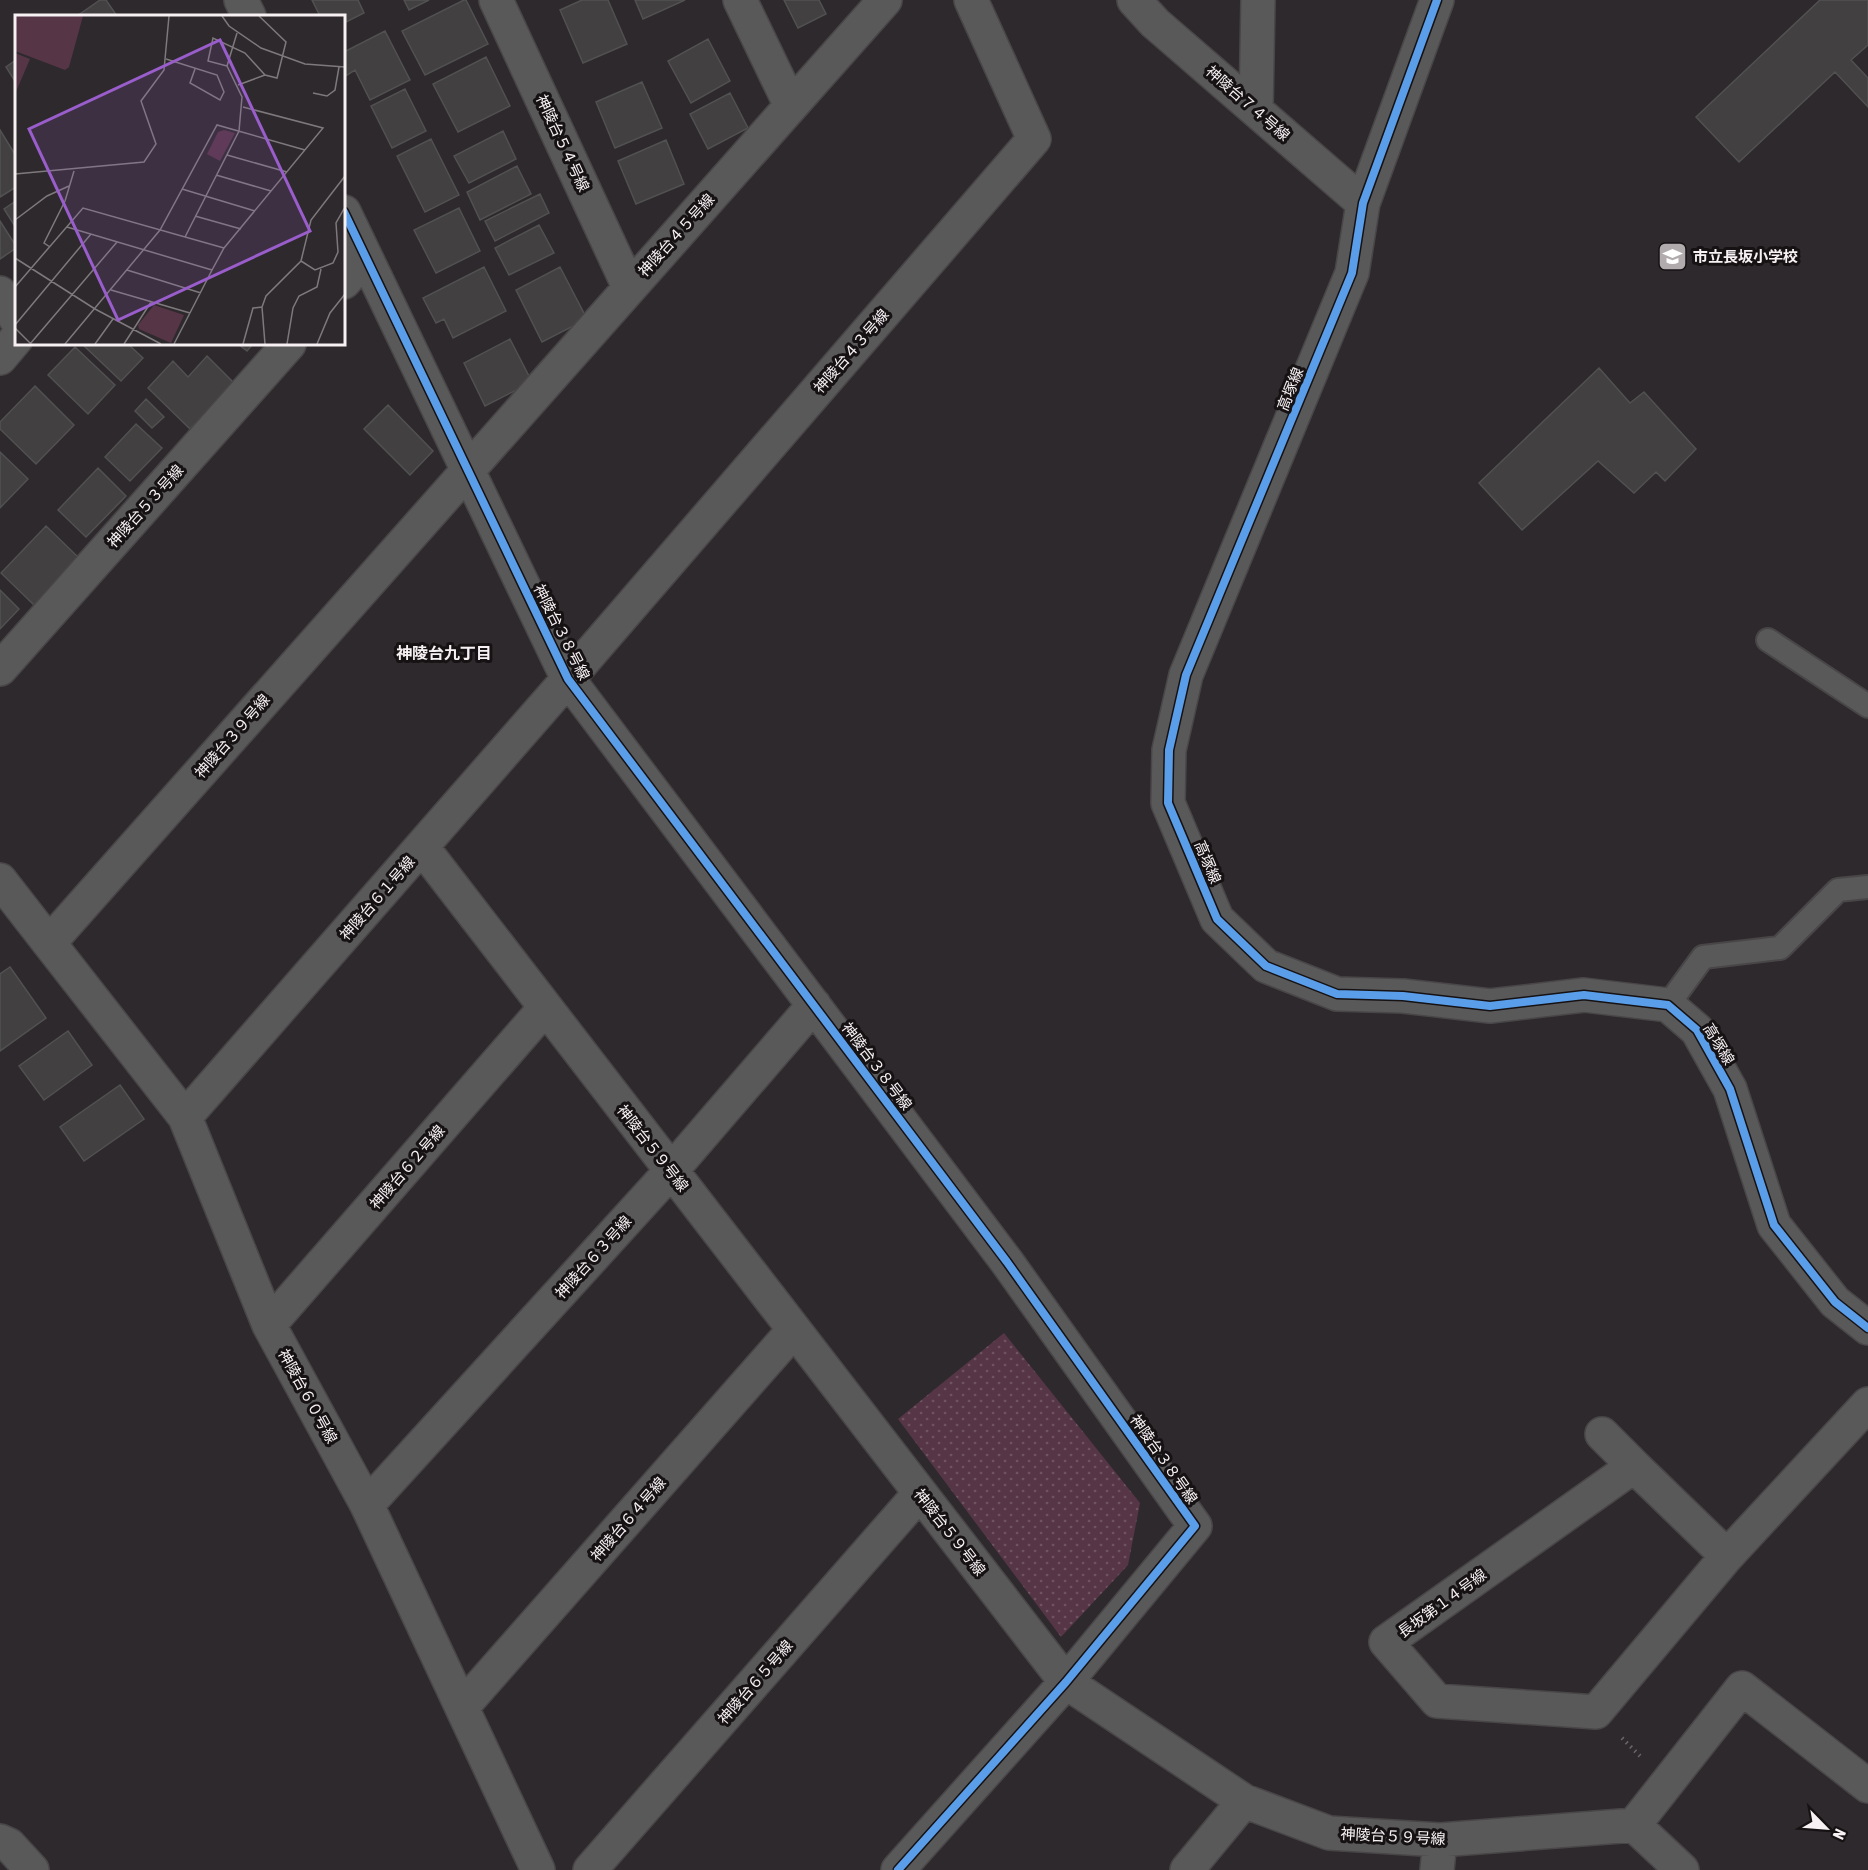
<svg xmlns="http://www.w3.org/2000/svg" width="1868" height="1870" font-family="'Asap Condensed','Noto Sans JP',sans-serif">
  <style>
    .grass { fill: url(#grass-dots) }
    .building { fill: #424040; stroke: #525151; stroke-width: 1.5 }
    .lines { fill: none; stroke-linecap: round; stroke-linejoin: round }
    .service-casing { stroke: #494648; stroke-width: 26 }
    .minor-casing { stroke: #494648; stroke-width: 36 }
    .path { stroke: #696668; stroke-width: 4; stroke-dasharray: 1.5 4.5; stroke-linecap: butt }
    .service { stroke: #5a595a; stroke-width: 22 }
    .minor { stroke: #5a595a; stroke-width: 33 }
    .cycleway-casing { stroke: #161214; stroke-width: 11 }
    .cycleway { stroke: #5a9eea; stroke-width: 8 }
    .labels { text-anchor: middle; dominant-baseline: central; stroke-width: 6; stroke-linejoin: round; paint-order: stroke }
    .street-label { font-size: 15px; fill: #f7f1f4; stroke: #161214 }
    .poi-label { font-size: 15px; font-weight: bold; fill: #f7f1f4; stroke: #161214; text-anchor: start }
    .neighbourhood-label { font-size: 16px; font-weight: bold; fill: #f7f1f4; stroke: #161214 }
    .inset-road { fill: none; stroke: #7e797c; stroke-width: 1.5 }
    .view { fill: #9a5dcc; fill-opacity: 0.15; stroke: #9a5dcc; stroke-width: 3 }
    .inset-edge { fill: none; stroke: #f7f1f4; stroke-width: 3 }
  </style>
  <defs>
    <pattern id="grass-dots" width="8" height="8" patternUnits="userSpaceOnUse" patternTransform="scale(1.5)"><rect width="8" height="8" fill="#563546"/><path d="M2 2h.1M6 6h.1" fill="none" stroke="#6f5361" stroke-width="1.8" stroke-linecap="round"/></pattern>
  </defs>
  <rect width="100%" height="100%" fill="#2e292c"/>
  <path class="grass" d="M 1004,1333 L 1140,1503 L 1128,1565 L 1061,1637 L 898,1419 Z"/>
  <path class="building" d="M 100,0 L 106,0 L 117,16 L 77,16 Z
    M 312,0 L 358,0 L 364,13 L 344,23 L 344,16 L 320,16 Z
    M 404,0 L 429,0 L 409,10 Z
    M 464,0 L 466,0 L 488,44 L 425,75 L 402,31 Z
    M 582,0 L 608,0 L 627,44 L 583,63 L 560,10 Z
    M 635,0 L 685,0 L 643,19 Z
    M 784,0 L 819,0 L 826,14 L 798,28 Z
    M 1820,0 L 1868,0 L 1868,45 L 1851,60 L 1868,78 L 1868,107 L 1835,72 L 1739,162 L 1696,117 Z
    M 385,31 L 410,80 L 370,100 L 355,70 L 344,77 L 344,52 Z
    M 708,39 L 730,81 L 691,103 L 668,61 Z
    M 486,57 L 510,106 L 458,132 L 433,84 Z
    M 16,60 L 16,83 L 6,67 Z
    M 642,82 L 662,128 L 615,148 L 596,102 Z
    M 405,89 L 426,131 L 392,148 L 371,106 Z
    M 730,93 L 748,128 L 708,149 L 690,114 Z
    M 0,130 L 16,156 L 16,187 L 0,197 Z
    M 503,131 L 516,159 L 469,183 L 454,156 Z
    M 431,139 L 459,195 L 425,212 L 397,156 Z
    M 666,140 L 684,184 L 636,204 L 618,161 Z
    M 517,166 L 531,194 L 480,220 L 467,192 Z
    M 540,194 L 549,213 L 495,241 L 485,221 Z
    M 16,201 L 16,228 L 4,209 Z
    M 459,208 L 480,251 L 436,273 L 414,230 Z
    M 0,221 L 16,246 L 16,248 L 0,259 Z
    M 539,225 L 554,253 L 509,275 L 495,248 Z
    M 484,267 L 506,311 L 453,338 L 444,319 L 436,323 L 423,298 Z
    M 560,267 L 587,319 L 542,342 L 516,290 Z
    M 510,339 L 532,382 L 485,406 L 464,363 Z
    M 82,344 L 128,344 L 143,358 L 121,381 Z
    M 238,344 L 253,344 L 247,351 Z
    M 75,347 L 115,385 L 88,414 L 48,375 Z
    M 207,356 L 234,383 L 190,429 L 148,388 L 173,361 L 188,377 Z
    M 1599,368 L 1630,403 L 1644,392 L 1696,449 L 1665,481 L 1656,472 L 1634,493 L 1598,461 L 1522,530 L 1479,483 Z
    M 35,386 L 74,425 L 36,464 L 0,429 L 0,422 Z
    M 146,399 L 164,417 L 152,428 L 135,411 Z
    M 388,405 L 433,451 L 410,475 L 364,429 Z
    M 136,424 L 162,448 L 130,481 L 105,457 Z
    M 0,452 L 28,479 L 0,508 Z
    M 98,468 L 126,496 L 86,537 L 58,510 Z
    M 46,526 L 80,559 L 35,606 L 1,573 Z
    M 0,590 L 19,609 L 0,629 Z
    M 10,967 L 46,1018 L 0,1051 L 0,974 Z
    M 68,1031 L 92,1065 L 44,1100 L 19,1066 Z
    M 120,1085 L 144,1119 L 84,1161 L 60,1127 Z"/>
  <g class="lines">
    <defs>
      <path id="service" d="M 1768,640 L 1868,706
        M 1668,1005 L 1703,957 L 1780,948 L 1838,890 L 1868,887"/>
      <path id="minor" d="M 241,0 L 249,16
        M 496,0 L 629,287
        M 740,0 L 791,106
        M 1134,0 L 1155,23 L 1363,203
        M 1437,0 L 1363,203 L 1352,273 L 1186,675 L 1169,750 L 1168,803 L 1217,919 L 1266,966 L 1337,994 L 1403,996 L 1490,1006 L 1584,995 L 1668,1005 L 1697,1030 L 1730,1089 L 1774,1225 L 1835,1302 L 1868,1328
        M 1256,110 L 1258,0
        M 344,212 L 568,679 L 1007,1262 L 1195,1526 L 1066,1682 L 898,1870
        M 344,282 L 365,258
        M 0,293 L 16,319
        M 0,358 L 16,339
        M 0,669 L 289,344
        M 422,847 L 1066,1682 L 1244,1801 L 1329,1833 L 1440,1840 L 1634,1825 L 1682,1870
        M 0,880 L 49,943 L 885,0
        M 49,943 L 185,1117 L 269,1325 L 367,1505 L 538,1870
        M 185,1117 L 568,679 L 1034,139 L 971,0
        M 269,1325 L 545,1008
        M 1602,1434 L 1634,1466
        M 367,1505 L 671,1171 L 814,1005
        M 1727,1556 L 1634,1466 L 1386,1642 L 1437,1701 L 1596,1712 L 1727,1556 L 1868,1404
        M 462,1707 L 794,1330
        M 1634,1825 L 1742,1688 L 1868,1786
        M 0,1841 L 9,1845 L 32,1870
        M 590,1870 L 920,1493
        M 1187,1870 L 1244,1801
        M 1437,1870 L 1440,1840"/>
    </defs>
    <use href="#service" class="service-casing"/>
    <use href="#minor" class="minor-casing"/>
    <path class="path" d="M 1622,1738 L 1640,1756"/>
    <use href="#service" class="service"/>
    <use href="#minor" class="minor"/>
    <defs>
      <path id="cycleway" d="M 1437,0 L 1363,203 L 1352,273 L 1186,675 L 1169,750 L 1168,803 L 1217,919 L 1266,966 L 1337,994 L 1403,996 L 1490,1006 L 1584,995 L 1668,1005 L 1697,1030 L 1730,1089 L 1774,1225 L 1835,1302 L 1868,1328
        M 344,212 L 568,679 L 1007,1262 L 1195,1526 L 1066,1682 L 898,1870"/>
    </defs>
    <use href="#cycleway" class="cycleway-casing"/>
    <use href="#cycleway" class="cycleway"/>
  </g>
  <defs>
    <symbol id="school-square" viewBox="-11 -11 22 22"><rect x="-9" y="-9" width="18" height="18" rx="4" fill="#b1abae" stroke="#161214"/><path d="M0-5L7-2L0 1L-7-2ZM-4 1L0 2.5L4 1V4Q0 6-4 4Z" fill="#fff"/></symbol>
  </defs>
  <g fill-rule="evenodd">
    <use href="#school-square" x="1656" y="240" width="33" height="33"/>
  </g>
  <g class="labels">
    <g class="street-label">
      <text transform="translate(1248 103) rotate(41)">神陵台７４号線</text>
      <text transform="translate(563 143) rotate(65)">神陵台５４号線</text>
      <text transform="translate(676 235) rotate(-48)">神陵台４５号線</text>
      <text transform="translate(851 351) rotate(-49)">神陵台４３号線</text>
      <text transform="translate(1290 389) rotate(-68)">高塚線</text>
      <text transform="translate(145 506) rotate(-48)">神陵台５３号線</text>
      <text transform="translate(562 632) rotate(63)">神陵台３８号線</text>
      <text transform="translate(232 736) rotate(-49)">神陵台３９号線</text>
      <text transform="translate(1208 862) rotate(67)">高塚線</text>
      <text transform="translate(377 898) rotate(-49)">神陵台６１号線</text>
      <text transform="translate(1719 1044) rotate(59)">高塚線</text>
      <text transform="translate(877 1066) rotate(53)">神陵台３８号線</text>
      <text transform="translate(653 1148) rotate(52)">神陵台５９号線</text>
      <text transform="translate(407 1167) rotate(-49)">神陵台６２号線</text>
      <text transform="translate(593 1257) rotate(-48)">神陵台６３号線</text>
      <text transform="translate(308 1396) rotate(61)">神陵台６０号線</text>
      <text transform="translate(1164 1459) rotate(55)">神陵台３８号線</text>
      <text transform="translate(628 1519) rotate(-49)">神陵台６４号線</text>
      <text transform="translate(950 1532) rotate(52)">神陵台５９号線</text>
      <text transform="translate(1442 1603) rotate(-36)">長坂第１４号線</text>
      <text transform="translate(755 1682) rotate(-49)">神陵台６５号線</text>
      <text transform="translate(1393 1836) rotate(3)">神陵台５９号線</text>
    </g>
    <g class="poi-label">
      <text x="1693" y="256">市立長坂小学校</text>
    </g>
    <g class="neighbourhood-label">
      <text x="444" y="653">神陵台九丁目</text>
    </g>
  </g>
  <g transform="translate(15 15)">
    <rect width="330" height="330" fill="#2e292c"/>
    <path d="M 209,115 L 220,118 L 205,146 L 192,139 L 203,117 ZM 139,290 L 169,300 L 156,328 L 124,314 L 123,310 Z" fill="#563546"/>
    <path d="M 0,1 L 68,1 L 54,52 L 50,55 L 0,36 ZM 0,38 L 15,44 L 0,79 Z" fill="#563546"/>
    <path class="inset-road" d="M 207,1 L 214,11 L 246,33 L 290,49 L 330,52M 151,44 L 202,60 L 209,77 L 205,85 L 175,68 L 180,54M 212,51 L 193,46 L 198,23 L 230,38 L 250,60 L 262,63 L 271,27 L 244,1M 223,70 L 250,60M 298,78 L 312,81 L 320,75 L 324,52M 212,140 L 272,157M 0,159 L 129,147 L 141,129 L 126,86 L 149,55 L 154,1M 201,160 L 256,176M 167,174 L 240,196M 180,201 L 226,214M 0,205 L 32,181 L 54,171M 52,212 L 197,255 L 159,329M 170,222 L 224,116 L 227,82 L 212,51 L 222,18M 35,232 L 29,228 L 50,186 L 59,156M 0,243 L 80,294 L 146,329M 286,246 L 300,255 L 318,248 L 323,237 L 321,208 L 330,192M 112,255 L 186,278M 197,255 L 209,233 L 308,113 L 228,92M 0,272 L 68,193 L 209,233M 96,275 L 175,298M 0,310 L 76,219M 0,313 L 16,329M 15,329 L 102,227M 50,329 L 145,215 L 202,110 L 290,135M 80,329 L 98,304M 109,329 L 136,287M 228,329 L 238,293 L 247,292M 250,329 L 247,292 L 251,281 L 286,246 L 296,205 L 330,161M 272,329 L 278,293 L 284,281 L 302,272 L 306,254M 302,329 L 315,298 L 330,279"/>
    <path class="view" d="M 205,25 L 295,216 L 103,305 L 14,114 Z"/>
    <rect width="330" height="330" class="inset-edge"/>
  </g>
  <g transform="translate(1826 1828) rotate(115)" stroke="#161214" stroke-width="4.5" paint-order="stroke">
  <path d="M0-4.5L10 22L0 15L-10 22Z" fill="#f7f1f4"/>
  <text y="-9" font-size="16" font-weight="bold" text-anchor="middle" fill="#f7f1f4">N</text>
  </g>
</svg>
